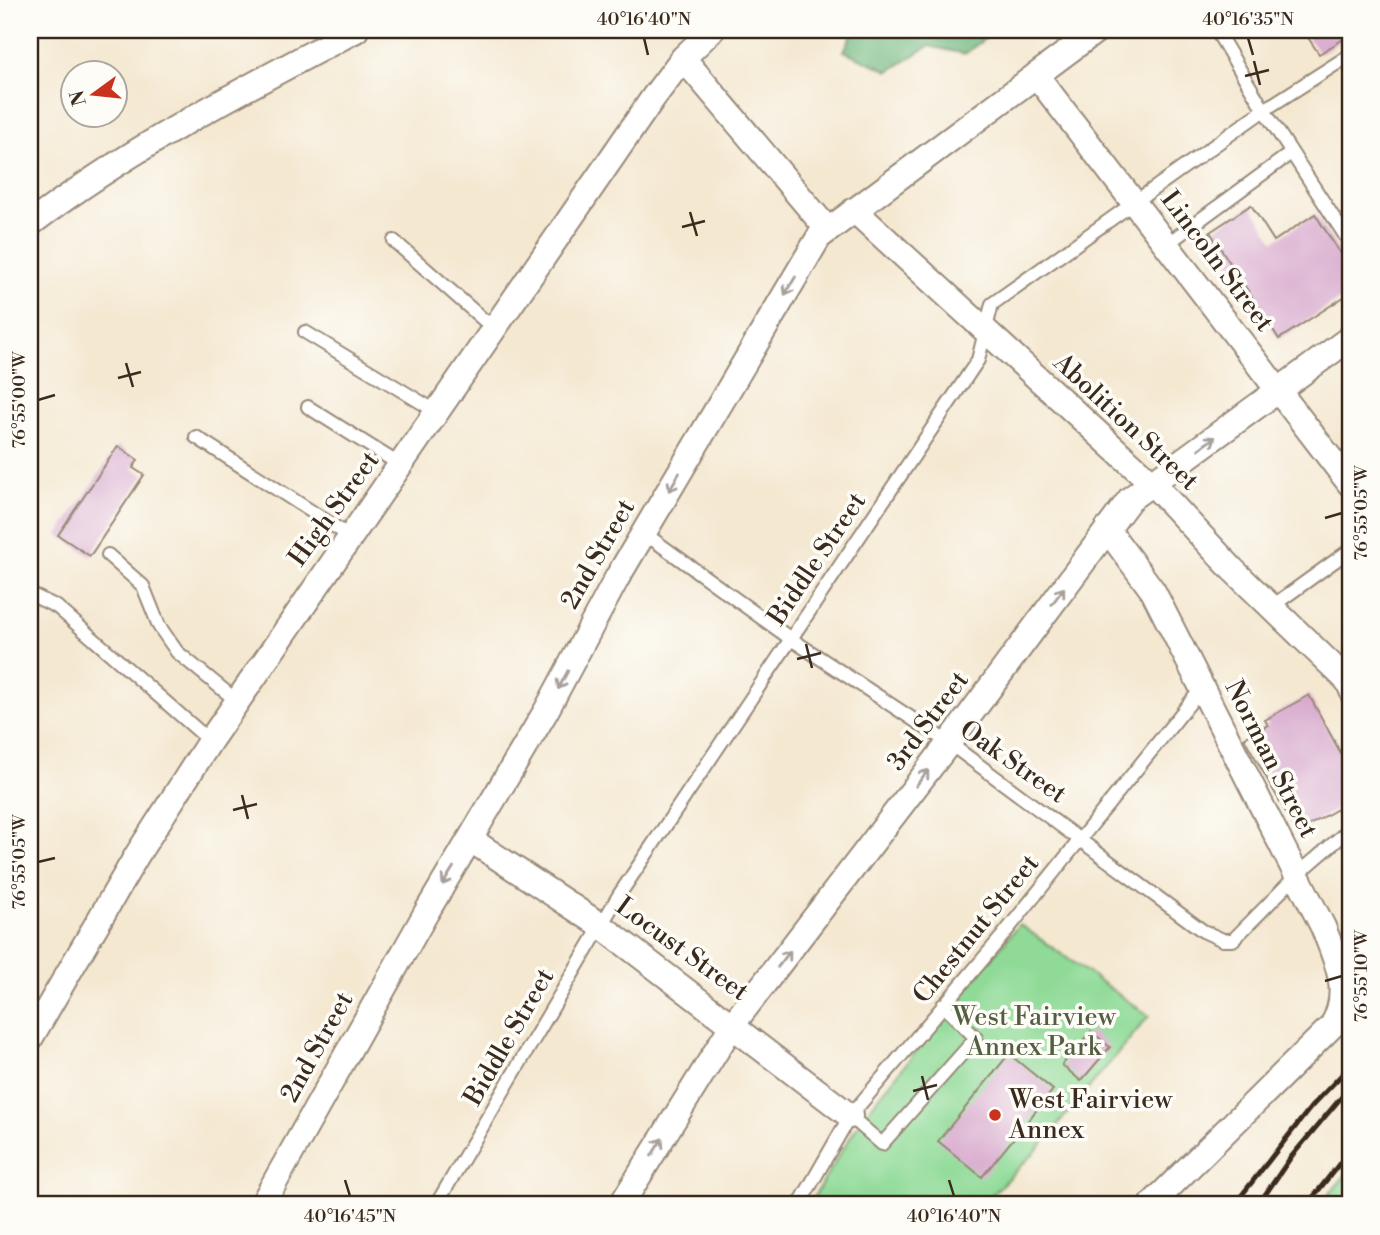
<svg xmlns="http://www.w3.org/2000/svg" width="1380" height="1235" font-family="'Libre Bodoni',serif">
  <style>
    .green { fill: #8fda97; stroke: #65825a; stroke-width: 2 }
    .forest { fill: #73ba80; stroke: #57724f; stroke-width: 2 }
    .building { fill: #d8aace }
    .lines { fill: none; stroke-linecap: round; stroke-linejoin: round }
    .service-casing { stroke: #988978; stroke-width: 16 }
    .minor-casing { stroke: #988978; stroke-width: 28 }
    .service { stroke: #fff; stroke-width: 12 }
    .minor { stroke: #fff; stroke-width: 24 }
    .rail { stroke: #3b2a1e; stroke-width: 5 }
    .oneway { stroke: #a79f9a }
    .ticks { fill: none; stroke: #3b2a1e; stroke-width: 2.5 }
    .poi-dot { fill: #c8321e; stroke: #fdfcf7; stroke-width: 2.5 }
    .labels { text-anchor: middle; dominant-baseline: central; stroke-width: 7; stroke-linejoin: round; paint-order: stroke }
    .street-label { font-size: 26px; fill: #3b2a1e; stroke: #fdfcf7 }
    .park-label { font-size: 26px; fill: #545f42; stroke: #fdfcf7 }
    .poi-label { font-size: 26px; fill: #3b2a1e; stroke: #fdfcf7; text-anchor: start }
    .neatline { fill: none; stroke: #3b2a1e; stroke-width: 2.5 }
    .ticks-label { font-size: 18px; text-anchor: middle; fill: #3b2a1e }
  </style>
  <rect width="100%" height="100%" fill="#fdfcf7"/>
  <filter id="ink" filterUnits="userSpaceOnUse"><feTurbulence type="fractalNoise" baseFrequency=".0143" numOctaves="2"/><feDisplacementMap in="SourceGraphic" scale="14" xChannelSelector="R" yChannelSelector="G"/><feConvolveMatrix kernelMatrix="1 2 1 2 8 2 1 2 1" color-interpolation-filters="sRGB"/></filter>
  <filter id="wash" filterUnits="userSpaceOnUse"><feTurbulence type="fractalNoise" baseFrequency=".00686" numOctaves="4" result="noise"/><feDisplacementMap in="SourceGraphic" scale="28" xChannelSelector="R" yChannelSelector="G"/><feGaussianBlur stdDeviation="1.57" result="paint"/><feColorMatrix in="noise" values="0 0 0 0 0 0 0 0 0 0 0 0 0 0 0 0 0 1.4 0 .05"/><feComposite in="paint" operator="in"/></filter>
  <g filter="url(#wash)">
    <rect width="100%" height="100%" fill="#f4e8d1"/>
    <path class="green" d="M 1019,924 L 1149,1016 L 1035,1152 L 981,1205 L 809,1205 L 862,1118 Z
      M 1350,1170 L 1350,1205 L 1320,1205 Z"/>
    <path class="forest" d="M 854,30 L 996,30 L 965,54 L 929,46 L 889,71 L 844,51 Z"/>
    <g id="blocks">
      <path class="building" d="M 1303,30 L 1350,30 L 1350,35 L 1319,54 Z
        M 1251,205 L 1274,241 L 1315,214 L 1350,269 L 1350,293 L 1279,339 L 1210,232 Z
        M 118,446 L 138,460 L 133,468 L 144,475 L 90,556 L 58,535 Z
        M 1309,695 L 1350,770 L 1350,802 L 1297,832 L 1244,738 L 1268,725 L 1265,720 Z
        M 1091,1031 L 1110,1047 L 1081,1081 L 1062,1065 Z
        M 1009,1054 L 1053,1090 L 982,1177 L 938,1141 Z"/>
    </g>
  </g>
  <g filter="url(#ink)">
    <use href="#blocks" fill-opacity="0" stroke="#988978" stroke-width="2"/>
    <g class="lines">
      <defs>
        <path id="service" d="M 1216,30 L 1264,110 L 1350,243
          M 394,241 L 494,329
          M 1167,244 L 1291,153
          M 305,332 L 437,412
          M 308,407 L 402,466
          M 196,437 L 351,537
          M 644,533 L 791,639 L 949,743 L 1203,931 L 1223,940 L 1233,940 L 1298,874 L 1350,829
          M 108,555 L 143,586 L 159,626 L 177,652 L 237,701
          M 30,594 L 57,607 L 210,741
          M 1271,607 L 1350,550
          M 1341,679 L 1350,702
          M 850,1116 L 882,1144 L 976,1038 L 943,1005
          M 436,1205 L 619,895 L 978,360 L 992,304 L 1264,110 L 1350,55
          M 799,1205 L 850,1116 L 1000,939 L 1201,689"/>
        <path id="minor" d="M 683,58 L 828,230
          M 1036,75 L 1350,484
          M 854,210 L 1152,483 L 1232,569 L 1350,683
          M 30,224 C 130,148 244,89 356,30
          M 1107,529 L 1153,591 L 1323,927 C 1337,962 1352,992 1332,1026 L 1151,1205
          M 471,840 L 600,925 L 850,1116
          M 30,1039 L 137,855 L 210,741 L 653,98 L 683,58 L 712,30
          M 262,1205 L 426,913 L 546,711 L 617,578 L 819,237 L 1097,30
          M 621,1205 L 733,1024 L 949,743 L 1130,499 L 1350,338"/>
      </defs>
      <use href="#service" class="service-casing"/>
      <use href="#minor" class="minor-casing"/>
      <use href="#service" class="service"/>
      <use href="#minor" class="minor"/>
      <path class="rail" d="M 1234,1205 L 1311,1107 L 1350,1066
        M 1258,1205 L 1291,1157 L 1350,1087
        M 1307,1205 L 1350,1150"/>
    </g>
    <defs><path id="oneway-shaft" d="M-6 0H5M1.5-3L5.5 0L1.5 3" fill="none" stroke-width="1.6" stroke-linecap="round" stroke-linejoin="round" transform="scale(1.75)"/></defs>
    <g class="oneway">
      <use href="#oneway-shaft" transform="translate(790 286) rotate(121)"/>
      <use href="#oneway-shaft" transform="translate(1207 443) rotate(-36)"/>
      <use href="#oneway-shaft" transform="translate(674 482) rotate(121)"/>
      <use href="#oneway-shaft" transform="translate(1058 596) rotate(-53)"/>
      <use href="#oneway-shaft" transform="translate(563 680) rotate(118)"/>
      <use href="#oneway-shaft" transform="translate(922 778) rotate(-53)"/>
      <use href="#oneway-shaft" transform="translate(448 876) rotate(122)"/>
      <use href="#oneway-shaft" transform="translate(784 959) rotate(-52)"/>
      <use href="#oneway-shaft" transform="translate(657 1147) rotate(-58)"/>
    </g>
  </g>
  <path class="ticks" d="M 644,38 L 648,55M 1248,38 L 1253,55M 1254,61 L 1260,85M 1245,76 L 1269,70M 690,212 L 697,236M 682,227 L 705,221M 126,363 L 133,387M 118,378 L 141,372M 38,400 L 55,395M 1325,518 L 1342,513M 806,644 L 812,668M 797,659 L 821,653M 242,795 L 248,819M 233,810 L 257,804M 38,862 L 55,858M 1325,981 L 1342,976M 922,1076 L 928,1100M 913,1091 L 937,1085M 345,1180 L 350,1196M 949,1180 L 954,1196"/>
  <circle class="poi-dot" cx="995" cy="1115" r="7"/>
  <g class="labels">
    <g class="street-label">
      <text transform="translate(1217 261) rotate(53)">Lincoln Street</text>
      <text transform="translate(1126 422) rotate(43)">Abolition Street</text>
      <text transform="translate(334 509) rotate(-54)">High Street</text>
      <text transform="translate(598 554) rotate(-60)">2nd Street</text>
      <text transform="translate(817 559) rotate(-56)">Biddle Street</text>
      <text transform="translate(928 721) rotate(-53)">3rd Street</text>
      <text transform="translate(1271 759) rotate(63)">Norman Street</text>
      <text transform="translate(1013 762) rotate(35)">Oak Street</text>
      <text transform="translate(976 929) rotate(-51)">Chestnut Street</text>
      <text transform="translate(682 949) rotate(36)">Locust Street</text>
      <text transform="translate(509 1037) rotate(-60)">Biddle Street</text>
      <text transform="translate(317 1047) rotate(-61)">2nd Street</text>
    </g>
    <g class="park-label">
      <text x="1034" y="1017">West Fairview<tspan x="1034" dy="30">Annex Park</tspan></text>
    </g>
    <g class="poi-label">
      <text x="1009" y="1100">West Fairview<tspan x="1009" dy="30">Annex</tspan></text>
    </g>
  </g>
  <rect width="1380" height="1235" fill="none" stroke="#fdfcf7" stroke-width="77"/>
  <g transform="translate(94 94) rotate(255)"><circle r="33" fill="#fdfcf7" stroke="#afa8a0" stroke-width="2"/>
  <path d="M0-5L12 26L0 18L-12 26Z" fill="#c8321e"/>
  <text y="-10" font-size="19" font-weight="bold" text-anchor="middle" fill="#3b2a1e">N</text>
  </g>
  <rect x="38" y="38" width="1304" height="1158" class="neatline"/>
  <g class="ticks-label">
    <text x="644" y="25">40°16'40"N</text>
    <text x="1248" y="25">40°16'35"N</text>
    <text transform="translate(19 400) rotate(-90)" y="6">76°55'00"W</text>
    <text transform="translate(1361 513) rotate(-90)" y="6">76°55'05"W</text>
    <text transform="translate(19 862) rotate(-90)" y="6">76°55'05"W</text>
    <text transform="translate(1361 976) rotate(-90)" y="6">76°55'10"W</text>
    <text x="350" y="1222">40°16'45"N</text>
    <text x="954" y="1222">40°16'40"N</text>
  </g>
</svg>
